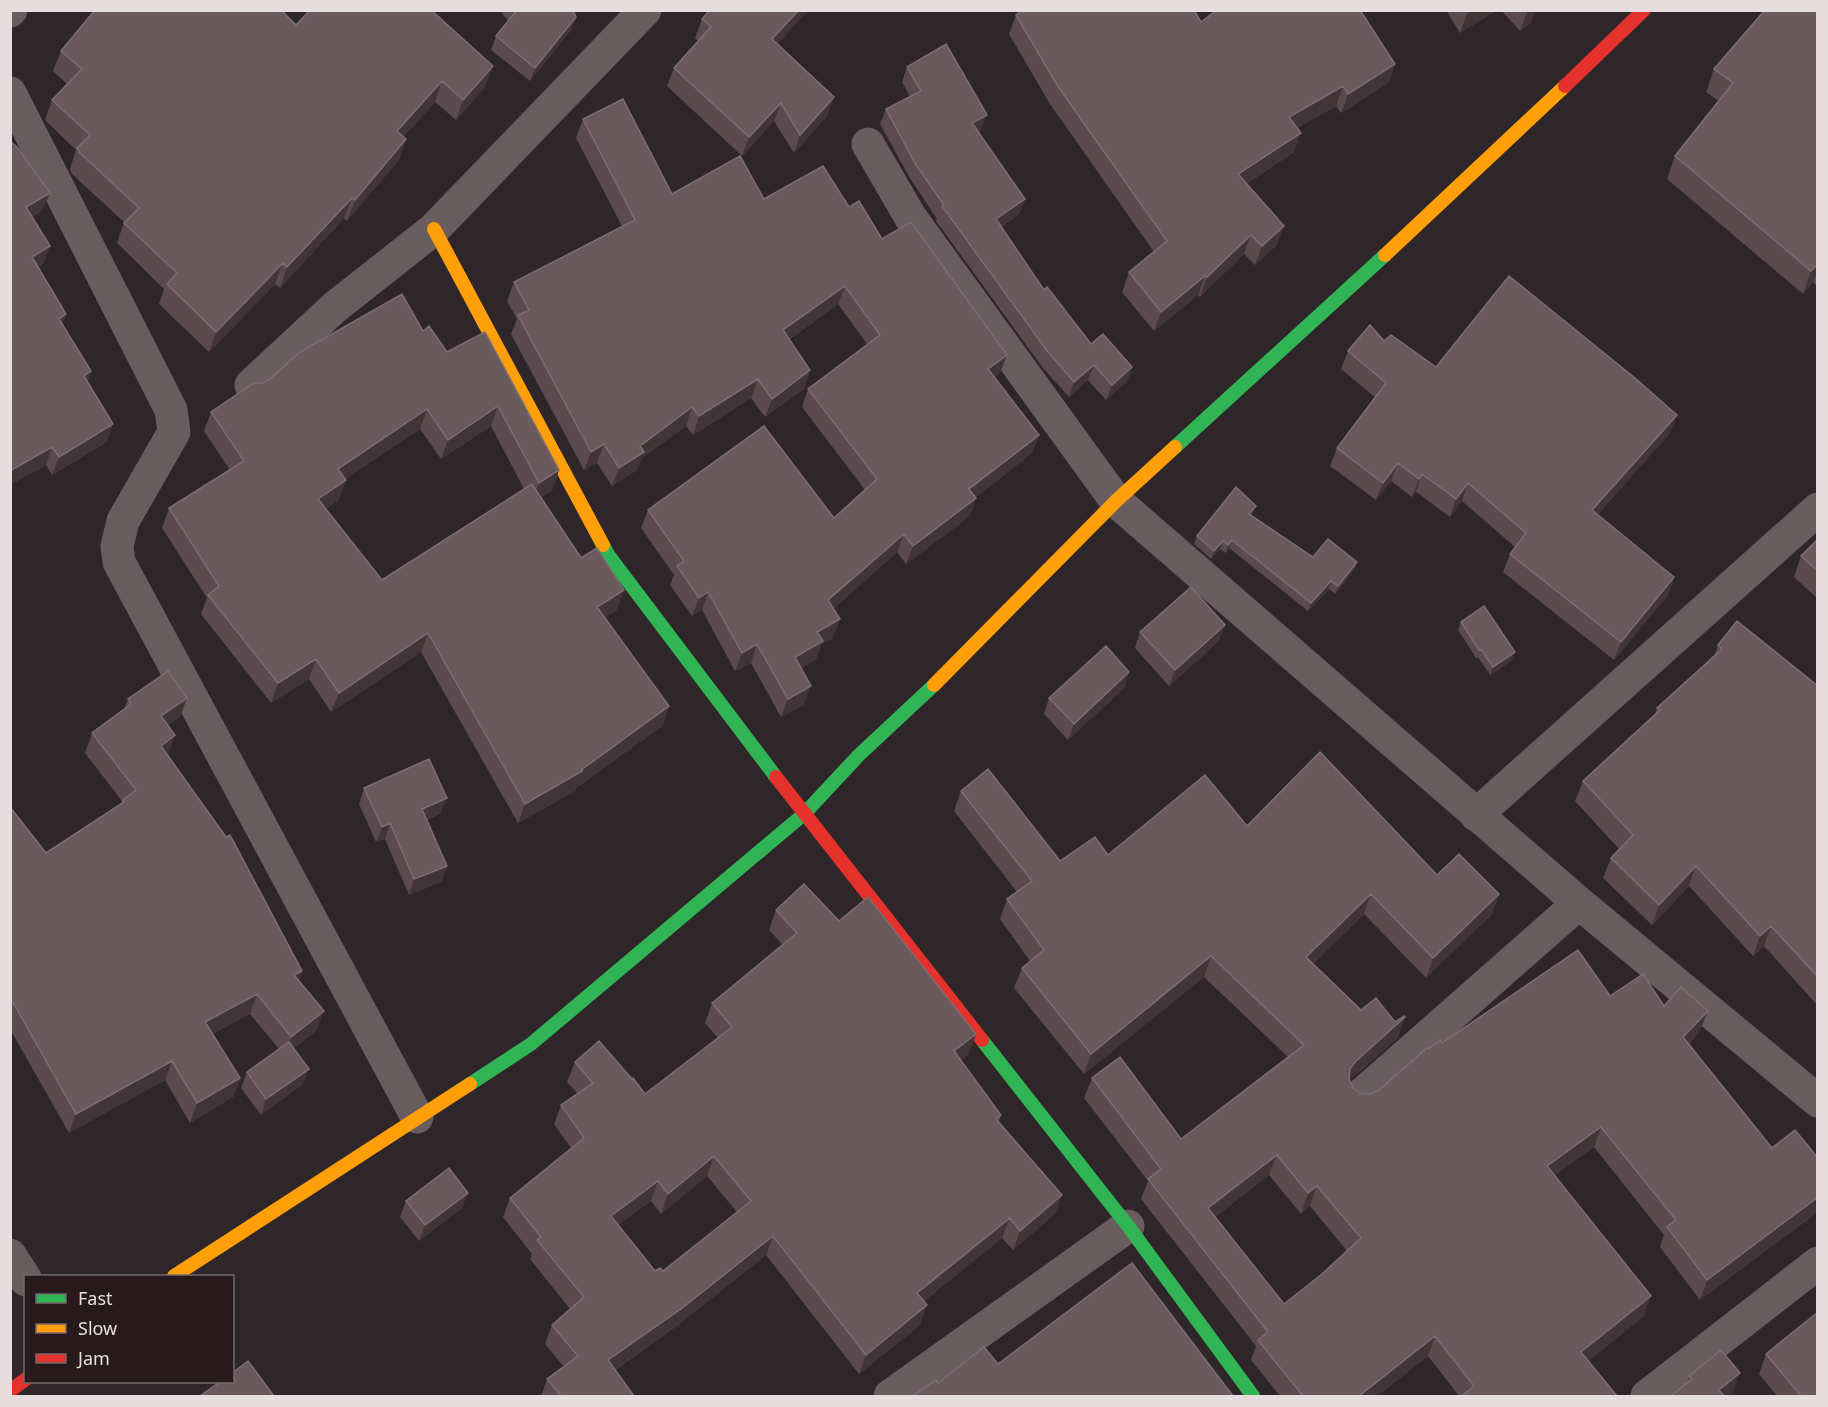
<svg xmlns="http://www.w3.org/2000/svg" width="1828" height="1407" font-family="'Noto Sans',sans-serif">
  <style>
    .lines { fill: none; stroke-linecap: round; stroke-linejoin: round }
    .street { stroke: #6a5d5f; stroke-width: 33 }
    .fast { stroke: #30b455; stroke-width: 14 }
    .slow { stroke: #ff9f0a; stroke-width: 14 }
    .jam { stroke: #e5322d; stroke-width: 14 }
    .wall { fill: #5b4a4e; fill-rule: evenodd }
    .shaded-wall { fill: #423538 }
    .building { fill: #6a5a5d; stroke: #7d6e72; stroke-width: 1.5; fill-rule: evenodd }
  </style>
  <rect width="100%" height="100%" fill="#2e2628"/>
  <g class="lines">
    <path class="street" d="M 10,11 L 11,10
      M 10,93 L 171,410 L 174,432 L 123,521 L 117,546 L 119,562 L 417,1117
      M 868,144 L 911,218 L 1116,501 L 1579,903 L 1818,1101
      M 251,385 L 335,307 L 434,229 L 645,10
      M 1476,815 L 1818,509
      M 1360,1096 L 1579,903
      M 10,1255 L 26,1280
      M 890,1396 L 1128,1226
      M 1647,1396 L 1818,1263"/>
    <path class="fast" d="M 1175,447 L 1385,255
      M 603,545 L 609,556 L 776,777
      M 982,1040 L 1128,1226 L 1253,1396
      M 470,1084 L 531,1044 L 804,814 L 859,755 L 934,685"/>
    <path class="slow" d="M 434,229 L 603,545
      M 1385,255 L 1565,86
      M 934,685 L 1116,501 L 1175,447
      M 174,1276 L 470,1084"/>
    <path class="jam" d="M 1565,86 L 1644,10
      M 776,777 L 982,1040
      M 10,1391 L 26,1379"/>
  </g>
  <path class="wall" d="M 503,10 L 573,10 L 576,17 L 571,30 L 530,81 L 491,50 L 496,36 L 509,21 L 502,14 Z
    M 1017,10 L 1194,10 L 1201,22 L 1395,64 L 1388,83 L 1341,113 L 1336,106 L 1297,128 L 1294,152 L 1246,184 L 1277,245 L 1255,265 L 1244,254 L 1200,297 L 1198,295 L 1154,331 L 1122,292 L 1129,272 L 1154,252 L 1050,104 L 1009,34 L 1016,15 L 1019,13 Z
    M 1446,10 L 1497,10 L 1460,33 Z
    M 1501,10 L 1535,10 L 1531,23 L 1520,31 Z
    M 1818,10 L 1818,287 L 1813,282 L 1803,294 L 1667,179 L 1675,156 L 1719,101 L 1706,92 L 1714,69 Z
    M 702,19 L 778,45 L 828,115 L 794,153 L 774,121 L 742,156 L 667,86 L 674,68 L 698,41 L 695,38 Z
    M 296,25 L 493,66 L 485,87 L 456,120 L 435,102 L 403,137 L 406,139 L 399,160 L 347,221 L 344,218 L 280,288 L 275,284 L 209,352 L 159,304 L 164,289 L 117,243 L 124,222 L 72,174 L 70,169 L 76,150 L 45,120 L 52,100 L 67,84 L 53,71 L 61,51 Z
    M 907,67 L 981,130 L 978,132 L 1025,199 L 1019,214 L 1001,227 L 1044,290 L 1091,344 L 1132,367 L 1127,382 L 1106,400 L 1088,380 L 1069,397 L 1043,368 L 936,221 L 937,219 L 911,180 L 880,124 L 886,109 L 910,97 L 902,82 Z
    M 583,119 L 672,194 L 764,199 L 849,207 L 882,239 L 1007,355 L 1000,373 L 994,378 L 1039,435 L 1032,453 L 976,497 L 970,516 L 906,564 L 897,552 L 833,609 L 833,638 L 821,644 L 816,659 L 801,668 L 804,705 L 781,717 L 751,663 L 735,671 L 702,610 L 692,616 L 670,585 L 674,575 L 641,528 L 648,510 L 834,518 L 865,490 L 802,407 L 808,389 L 867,344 L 838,304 L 790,339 L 804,389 L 765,417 L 751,398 L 693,435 L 686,426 L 642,458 L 637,470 L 612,486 L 597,463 L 584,470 L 511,334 L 517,319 L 507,301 L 514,282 L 622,226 L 576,138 Z
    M 10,141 L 43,210 L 32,217 L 44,263 L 38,267 L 63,325 L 91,371 L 87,382 L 113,424 L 107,442 L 52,475 L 46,465 L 10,485 Z
    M 423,331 L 447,352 L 559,470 L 552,490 L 541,497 L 617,610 L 605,617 L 669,706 L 662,726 L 576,788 L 575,791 L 518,823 L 421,652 L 331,712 L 309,679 L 271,703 L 201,614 L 207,598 L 162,528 L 169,508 L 230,470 L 204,431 L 211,412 L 263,383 ZM 491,426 L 524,489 L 382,580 L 325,509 L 339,500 L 345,479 L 420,429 L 441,459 Z
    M 1384,341 L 1436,367 L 1670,433 L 1597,515 L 1674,577 L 1668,595 L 1614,660 L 1503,572 L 1510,554 L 1515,547 L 1462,501 L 1450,517 L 1416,492 L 1412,497 L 1391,481 L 1376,500 L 1330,466 L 1337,448 L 1375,397 L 1341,369 L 1348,351 Z
    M 1253,514 L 1252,516 L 1313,557 L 1357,562 L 1354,570 L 1335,594 L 1329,589 L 1308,611 L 1229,548 L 1226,553 L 1220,549 L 1211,559 L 1194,544 L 1197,536 Z
    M 1818,539 L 1818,599 L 1794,577 L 1801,556 Z
    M 1461,622 L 1512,660 L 1490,675 L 1478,657 L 1476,658 L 1458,630 Z
    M 1140,632 L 1219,641 L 1169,686 L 1135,648 Z
    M 1718,645 L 1818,686 L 1818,1006 L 1764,946 L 1753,956 L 1689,886 L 1652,925 L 1603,878 L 1611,858 L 1619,849 L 1575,801 L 1583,781 L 1655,715 L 1657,708 L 1714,656 Z
    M 1129,672 L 1124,688 L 1068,740 L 1044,714 L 1049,698 Z
    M 128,699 L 180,717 L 168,725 L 175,735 L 167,755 L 302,971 L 299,980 L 317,1030 L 294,1048 L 303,1084 L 261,1115 L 241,1088 L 247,1072 L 279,1049 L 250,1014 L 212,1034 L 240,1078 L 233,1097 L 190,1123 L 165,1080 L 69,1133 L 10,1029 L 10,807 L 46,853 L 121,804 L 122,801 L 85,753 L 92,733 L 124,709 Z
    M 364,788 L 441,813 L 427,820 L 447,866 L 441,882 L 409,895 L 385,839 L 376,842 L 359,804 Z
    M 961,791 L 1060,861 L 1108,855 L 1247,826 L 1437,875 L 1499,894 L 1492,914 L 1426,978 L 1364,914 L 1313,964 L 1361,1010 L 1398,1038 L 1349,1080 L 1353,1088 L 1362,1094 L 1370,1094 L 1379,1090 L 1429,1049 L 1442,1043 L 1610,996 L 1664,1006 L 1700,1031 L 1689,1044 L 1772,1148 L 1818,1158 L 1818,1212 L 1700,1300 L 1660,1247 L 1664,1235 L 1594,1147 L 1555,1175 L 1644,1316 L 1588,1361 L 1617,1396 L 1459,1396 L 1428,1356 L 1377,1396 L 1280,1396 L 1251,1360 L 1256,1346 L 1141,1199 L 1148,1181 L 1084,1098 L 1092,1078 L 1181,1139 L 1288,1057 L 1204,977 L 1084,1074 L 1014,988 L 1022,968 L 1030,961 L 1000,919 L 1007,899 L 1017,892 L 954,811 ZM 1269,1175 L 1301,1214 L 1310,1206 L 1347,1251 L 1322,1274 L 1284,1304 L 1215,1217 Z
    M 776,910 L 839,921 L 969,1054 L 961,1060 L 1001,1115 L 999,1122 L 1062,1195 L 1055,1214 L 1013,1250 L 1002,1238 L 924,1301 L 920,1325 L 859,1374 L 766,1255 L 674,1328 L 615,1370 L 634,1396 L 541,1396 L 547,1379 L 564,1367 L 545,1344 L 552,1325 L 570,1309 L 530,1259 L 532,1254 L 503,1217 L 510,1198 L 571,1148 L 554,1124 L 561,1105 L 578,1094 L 567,1082 L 575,1062 L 645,1094 L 718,1038 L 705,1023 L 712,1003 L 783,945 L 769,930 ZM 707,1176 L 737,1212 L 663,1271 L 655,1271 L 618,1225 L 651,1201 L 661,1214 Z
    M 406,1201 L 462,1208 L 419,1241 L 400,1217 Z
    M 1766,1354 L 1818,1396 L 1777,1396 L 1759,1374 Z
    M 1689,1376 L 1732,1394 L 1728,1396 L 1671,1396 L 1686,1385 Z"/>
  <path class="shaded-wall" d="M 799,10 L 809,10 L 765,58 L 772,39 Z
    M 1472,10 L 1497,10 L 1460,33 L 1467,14 Z
    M 1529,10 L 1535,10 L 1531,23 L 1520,31 L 1527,12 Z
    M 576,17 L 571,30 L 530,81 L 535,68 Z
    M 1395,64 L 1388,83 L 1341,113 L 1348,94 Z
    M 493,66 L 485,87 L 456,120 L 463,100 Z
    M 442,81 L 435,102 L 389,152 L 397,131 Z
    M 1343,86 L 1336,106 L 1282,136 L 1289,117 Z
    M 834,97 L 828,115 L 794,153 L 800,135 Z
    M 781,103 L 774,121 L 742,156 L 749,137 Z
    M 987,115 L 981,130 L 967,139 L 972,123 Z
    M 1301,133 L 1294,152 L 1230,194 L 1238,174 Z
    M 406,139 L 399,160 L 347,221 L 355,200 Z
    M 50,193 L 43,210 L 19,225 L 26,207 Z
    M 352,198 L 344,218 L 280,288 L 287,267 Z
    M 1025,199 L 1019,214 L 990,234 L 996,219 Z
    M 1284,226 L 1277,245 L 1255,265 L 1262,246 Z
    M 1251,235 L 1244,254 L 1200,297 L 1207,277 Z
    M 50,246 L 44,263 L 26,275 L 32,257 Z
    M 283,263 L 275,284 L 209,352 L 216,332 Z
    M 1818,264 L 1818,270 L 1813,282 L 1803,294 L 1811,271 Z
    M 1205,276 L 1198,295 L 1154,331 L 1161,312 Z
    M 845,286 L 838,304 L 777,348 L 783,330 Z
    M 66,314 L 60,332 L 59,319 Z
    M 1007,355 L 1000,373 L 981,387 L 988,369 Z
    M 1094,365 L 1088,380 L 1069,397 L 1074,382 Z
    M 1132,367 L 1127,382 L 1106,400 L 1112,385 Z
    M 810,370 L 804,389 L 765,417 L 772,399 Z
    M 91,371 L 85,389 L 84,376 Z
    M 758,379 L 751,398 L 693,435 L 699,416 Z
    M 498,406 L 491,426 L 441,459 L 448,440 Z
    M 692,407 L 686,426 L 642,458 L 637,470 L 612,486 L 619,468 L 640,446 Z
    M 427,409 L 420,429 L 331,489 L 338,469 Z
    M 1677,415 L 1670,433 L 1585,528 L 1592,510 Z
    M 113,424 L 107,442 L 52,475 L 59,457 Z
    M 1039,435 L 1032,453 L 963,507 L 969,489 Z
    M 604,444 L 597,463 L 584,470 L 591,452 Z
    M 52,447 L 46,465 L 10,485 L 10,471 Z
    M 1398,463 L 1391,481 L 1376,500 L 1383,483 Z
    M 559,470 L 552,490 L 531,503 L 539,483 Z
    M 1422,474 L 1416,492 L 1412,497 L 1419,479 Z
    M 346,480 L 339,500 L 310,519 L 318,499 Z
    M 1468,483 L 1462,501 L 1450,517 L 1456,499 Z
    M 976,498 L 970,516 L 906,564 L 913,546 Z
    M 1256,506 L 1253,514 L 1246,522 L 1249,514 Z
    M 904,534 L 897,552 L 822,619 L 828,600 Z
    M 1232,540 L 1229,548 L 1226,553 L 1228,545 Z
    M 1223,541 L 1220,549 L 1211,559 L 1214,551 Z
    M 1357,562 L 1354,570 L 1335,594 L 1338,586 Z
    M 1674,577 L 1668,595 L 1614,660 L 1621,642 Z
    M 1331,581 L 1329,589 L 1308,611 L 1311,603 Z
    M 624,590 L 617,610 L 590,626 L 597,607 Z
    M 708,592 L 702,610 L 692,616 L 699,598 Z
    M 840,619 L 833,638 L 821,644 L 816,659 L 788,675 L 795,657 L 817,632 Z
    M 1225,625 L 1219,641 L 1169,686 L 1175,670 Z
    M 428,633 L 421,652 L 331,712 L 339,693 Z
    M 757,644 L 751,663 L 735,671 L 742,653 Z
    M 1515,652 L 1512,660 L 1490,675 L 1493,667 Z
    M 316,659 L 309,679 L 271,703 L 278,683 Z
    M 1129,672 L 1124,688 L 1068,740 L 1074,724 Z
    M 811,686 L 804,705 L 781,717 L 788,699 Z
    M 187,698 L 180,717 L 154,735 L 161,716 Z
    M 669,706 L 662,726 L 576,788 L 575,791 L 518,823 L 525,804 L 581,770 Z
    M 175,735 L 168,754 L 154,765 L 161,746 Z
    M 447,798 L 441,813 L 417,824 L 422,809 Z
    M 390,823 L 385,839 L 376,842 L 382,827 Z
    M 447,866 L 441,882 L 409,895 L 414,879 Z
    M 1696,866 L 1689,886 L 1652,925 L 1659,905 Z
    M 1371,894 L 1364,914 L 1299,977 L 1306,957 Z
    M 1499,894 L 1492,914 L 1426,978 L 1433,958 Z
    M 1771,926 L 1764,946 L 1753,956 L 1760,936 Z
    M 1211,956 L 1204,977 L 1084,1074 L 1091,1054 Z
    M 302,971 L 295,990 L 294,975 Z
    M 257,994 L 250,1014 L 198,1041 L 205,1022 Z
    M 324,1011 L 317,1030 L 284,1056 L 291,1037 Z
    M 1708,1011 L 1700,1031 L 1676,1057 L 1683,1037 Z
    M 1405,1017 L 1398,1038 L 1348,1082 L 1350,1069 L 1355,1062 Z
    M 976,1034 L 969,1054 L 947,1070 L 954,1051 Z
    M 172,1061 L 165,1080 L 69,1133 L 76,1114 Z
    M 309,1069 L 303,1084 L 261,1115 L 266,1099 Z
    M 240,1078 L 233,1097 L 190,1123 L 197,1103 Z
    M 1601,1127 L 1594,1147 L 1540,1186 L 1547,1166 Z
    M 1277,1155 L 1269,1175 L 1200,1228 L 1208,1208 Z
    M 714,1156 L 707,1176 L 661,1214 L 668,1194 Z
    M 658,1181 L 651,1201 L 604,1235 L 611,1216 Z
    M 1317,1186 L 1310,1206 L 1301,1214 L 1308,1193 Z
    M 468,1193 L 462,1208 L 419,1241 L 425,1225 Z
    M 1062,1195 L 1055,1214 L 1013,1250 L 1020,1231 Z
    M 1818,1197 L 1818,1212 L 1700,1300 L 1707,1280 Z
    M 1010,1218 L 1002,1238 L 910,1312 L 917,1293 Z
    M 773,1236 L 766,1255 L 674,1328 L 601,1379 L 608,1360 Z
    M 1651,1296 L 1644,1316 L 1574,1373 L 1581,1352 Z
    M 927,1305 L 920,1325 L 859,1374 L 866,1355 Z
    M 1435,1336 L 1428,1356 L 1377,1396 L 1359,1396 Z
    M 1740,1373 L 1732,1394 L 1728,1396 L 1716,1396 L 1719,1390 Z"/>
  <path class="building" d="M 95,10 L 281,10 L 296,25 L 310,10 L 431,10 L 493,66 L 463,100 L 442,81 L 397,131 L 406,139 L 355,200 L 352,198 L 287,267 L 283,263 L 216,332 L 167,284 L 177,273 L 124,223 L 139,208 L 80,153 L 77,148 L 90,135 L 52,100 L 82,69 L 61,51 Z
    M 573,10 L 576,17 L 535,68 L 496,36 L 517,10 Z
    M 710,10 L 799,10 L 772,39 L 834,97 L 800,135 L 781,103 L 749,137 L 674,68 L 711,27 L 702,19 Z
    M 1023,10 L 1194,10 L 1201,22 L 1217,10 L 1360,10 L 1395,64 L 1348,94 L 1343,86 L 1289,117 L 1301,133 L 1238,174 L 1284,226 L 1262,246 L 1251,235 L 1207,277 L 1205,276 L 1161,312 L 1129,272 L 1167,241 L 1057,85 L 1016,15 Z
    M 1765,10 L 1818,10 L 1818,264 L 1811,271 L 1675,156 L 1733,83 L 1714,69 Z
    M 946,44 L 987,115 L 972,123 L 1025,199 L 996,219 L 1044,290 L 1047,287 L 1091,344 L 1103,334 L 1132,367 L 1112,385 L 1094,365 L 1074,382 L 1048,352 L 942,206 L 944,205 L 916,165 L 886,109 L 921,91 L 907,67 Z
    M 623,99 L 672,194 L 740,156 L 764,199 L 823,166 L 849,207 L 859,201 L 882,239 L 911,222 L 1007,355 L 988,369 L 1039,435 L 969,489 L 976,498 L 913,546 L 904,534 L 828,600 L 840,619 L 817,632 L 823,641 L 795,657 L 811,686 L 788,699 L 757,644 L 742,653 L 708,592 L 699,598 L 677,566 L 684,561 L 648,510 L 764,426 L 834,518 L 877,479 L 808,389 L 880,335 L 845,286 L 783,330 L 810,370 L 772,399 L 758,379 L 699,416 L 692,407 L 640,446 L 644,452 L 619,468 L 604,444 L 591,452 L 518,315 L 529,310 L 514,282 L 635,220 L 583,119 Z
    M 10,141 L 17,147 L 50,193 L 26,207 L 50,246 L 32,257 L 66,314 L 59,319 L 91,371 L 84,376 L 113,424 L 59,457 L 52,447 L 10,471 Z
    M 1509,276 L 1635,378 L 1677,415 L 1592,510 L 1674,577 L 1621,642 L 1510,554 L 1526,533 L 1468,483 L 1456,499 L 1422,474 L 1419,479 L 1398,463 L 1383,483 L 1337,448 L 1386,383 L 1348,351 L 1370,325 L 1384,341 L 1391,335 L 1436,367 Z
    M 402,294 L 423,331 L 429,326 L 447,352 L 485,332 L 559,470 L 539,483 L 498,406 L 448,440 L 427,409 L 338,469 L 346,480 L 318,499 L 382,580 L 532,484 L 581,558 L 597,548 L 624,590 L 597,607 L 669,706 L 581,770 L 582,771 L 525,804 L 428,633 L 339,693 L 316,659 L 278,683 L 208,595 L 219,586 L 169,508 L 244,461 L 211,412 L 254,383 L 263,383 L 270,379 L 300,352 Z
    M 1236,487 L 1256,506 L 1249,514 L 1313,557 L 1328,539 L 1357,562 L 1338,586 L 1331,581 L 1311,603 L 1232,540 L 1228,545 L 1223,541 L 1214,551 L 1197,536 Z
    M 1818,539 L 1818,571 L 1801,556 Z
    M 1191,587 L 1225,625 L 1175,670 L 1140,632 Z
    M 1484,606 L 1515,652 L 1493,667 L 1481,649 L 1479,650 L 1461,622 Z
    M 1737,621 L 1818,686 L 1818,977 L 1771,926 L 1760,936 L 1696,866 L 1659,905 L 1611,858 L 1633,835 L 1583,781 L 1660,710 L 1657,708 L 1722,649 L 1718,645 Z
    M 1106,646 L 1129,672 L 1074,724 L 1049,698 Z
    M 168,671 L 187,698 L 161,716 L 175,735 L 161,746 L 226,837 L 230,835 L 302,971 L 294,975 L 324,1011 L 291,1037 L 257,994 L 205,1022 L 240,1078 L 197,1103 L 172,1061 L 76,1114 L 10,997 L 10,807 L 46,853 L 124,802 L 123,800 L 136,790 L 92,733 L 131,704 L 128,699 Z
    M 1320,752 L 1437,875 L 1459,854 L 1499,894 L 1433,958 L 1371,894 L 1306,957 L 1361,1010 L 1376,998 L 1395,1022 L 1404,1016 L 1405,1017 L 1355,1062 L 1350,1069 L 1349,1079 L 1353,1088 L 1362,1094 L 1370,1094 L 1379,1090 L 1428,1047 L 1429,1049 L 1440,1040 L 1442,1043 L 1578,950 L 1610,996 L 1643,974 L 1664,1006 L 1681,987 L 1708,1011 L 1683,1037 L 1772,1148 L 1795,1130 L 1818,1158 L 1818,1197 L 1707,1280 L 1667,1227 L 1676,1220 L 1601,1127 L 1547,1166 L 1651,1296 L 1581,1352 L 1617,1396 L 1462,1396 L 1474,1386 L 1435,1336 L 1359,1396 L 1303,1396 L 1258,1340 L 1268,1332 L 1148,1179 L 1161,1169 L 1092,1078 L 1120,1057 L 1181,1139 L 1304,1045 L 1211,956 L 1091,1054 L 1022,968 L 1044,950 L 1007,899 L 1032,881 L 961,791 L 988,769 L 1060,861 L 1095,837 L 1108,855 L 1205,775 L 1247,826 ZM 1277,1155 L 1308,1193 L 1317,1186 L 1361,1238 L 1322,1274 L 1284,1304 L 1208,1208 Z
    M 429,759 L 447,798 L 422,809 L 447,866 L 414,879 L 390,823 L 382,827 L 364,788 Z
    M 804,884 L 839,921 L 868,897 L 976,1034 L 954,1051 L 1001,1115 L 996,1119 L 1062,1195 L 1020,1231 L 1010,1218 L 917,1293 L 927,1305 L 866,1355 L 773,1236 L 681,1309 L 608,1360 L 634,1396 L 561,1396 L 547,1379 L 578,1356 L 552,1325 L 584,1297 L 537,1240 L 541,1237 L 510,1198 L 584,1138 L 561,1105 L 593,1083 L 575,1062 L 599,1041 L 632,1079 L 633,1078 L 645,1094 L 732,1027 L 712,1003 L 797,933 L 776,910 ZM 714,1156 L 751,1201 L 663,1271 L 660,1268 L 655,1271 L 611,1216 L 658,1181 L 668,1194 Z
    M 289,1042 L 309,1069 L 266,1099 L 247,1072 Z
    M 449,1168 L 468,1193 L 425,1225 L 406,1201 Z
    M 1132,1263 L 1233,1396 L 913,1396 L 936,1380 L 938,1383 L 984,1347 L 998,1364 Z
    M 1818,1312 L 1818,1396 L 1801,1396 L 1766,1354 Z
    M 1721,1350 L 1740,1373 L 1719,1390 L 1724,1396 L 1671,1396 L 1692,1379 L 1689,1376 Z
    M 248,1361 L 274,1396 L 200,1396 L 220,1382 L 232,1382 L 232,1373 Z"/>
  <rect width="1828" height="1407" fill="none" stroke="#e7ddde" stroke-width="24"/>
  <rect x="24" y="1275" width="210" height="108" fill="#281a1c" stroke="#74686a" stroke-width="1.5"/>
  <rect x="36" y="1294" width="30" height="9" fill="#30b455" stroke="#74686a" stroke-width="1.5"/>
  <text x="78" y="1305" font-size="18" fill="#e7ddde">Fast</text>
  <rect x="36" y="1324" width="30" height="9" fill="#ff9f0a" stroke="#74686a" stroke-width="1.5"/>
  <text x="78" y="1335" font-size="18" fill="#e7ddde">Slow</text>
  <rect x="36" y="1354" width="30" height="9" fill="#e5322d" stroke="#74686a" stroke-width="1.5"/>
  <text x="78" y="1365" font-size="18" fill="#e7ddde">Jam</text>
</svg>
